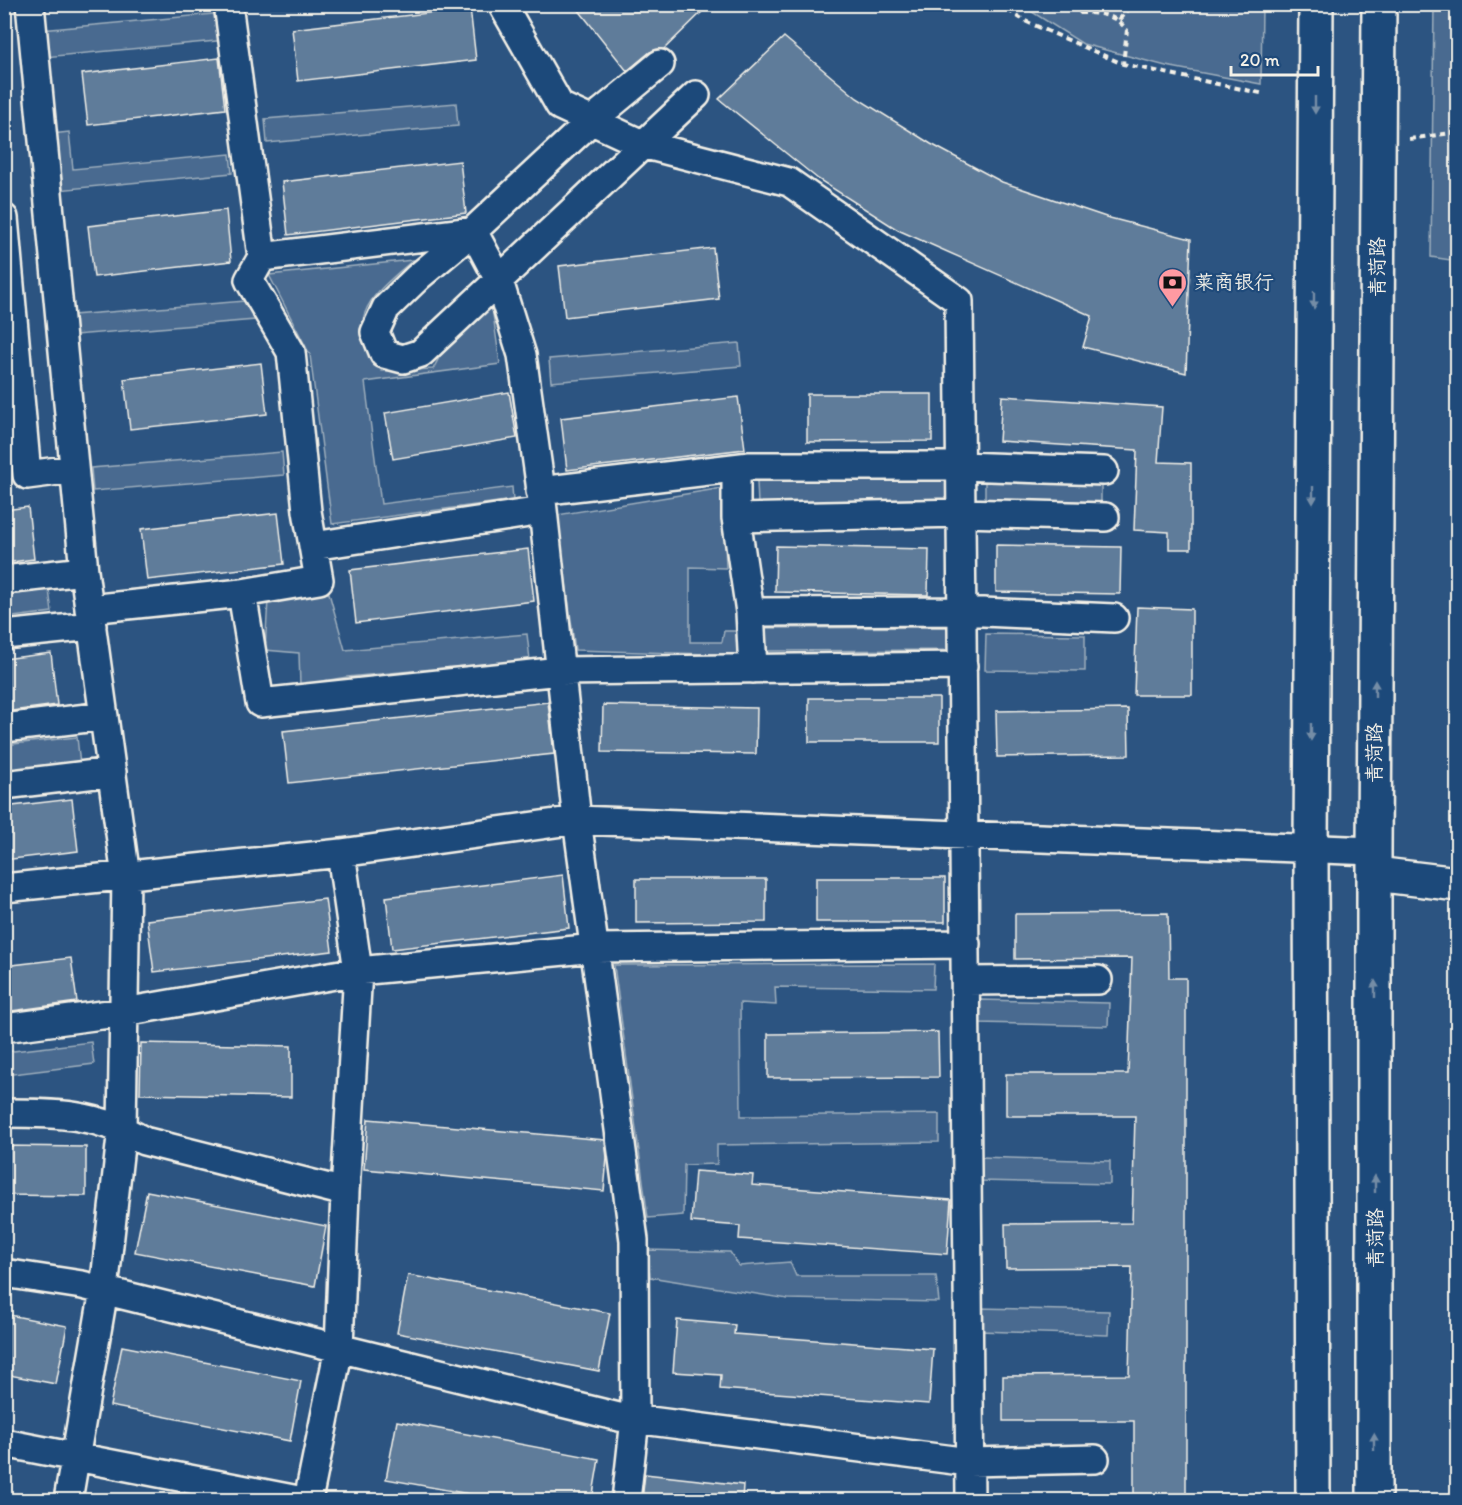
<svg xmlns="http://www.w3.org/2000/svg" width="1462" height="1505" font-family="Itim,'LXGW WenKai TC',sans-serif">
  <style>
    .green { fill: #496b90; stroke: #9eaebc; stroke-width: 1.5 }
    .building { fill: #5e7b9a; stroke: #f4f1e8; stroke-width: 1.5 }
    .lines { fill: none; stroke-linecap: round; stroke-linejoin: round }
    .minor-casing { stroke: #f4f1e8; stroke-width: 32 }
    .tertiary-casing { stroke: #f4f1e8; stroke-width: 38 }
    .primary-casing { stroke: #f4f1e8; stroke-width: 38 }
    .path { stroke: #f4f1e8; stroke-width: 4; stroke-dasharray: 6 4.5; stroke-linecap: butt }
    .minor { stroke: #1f4a7a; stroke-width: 27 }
    .tertiary { stroke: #1f4a7a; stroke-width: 33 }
    .primary { stroke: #1f4a7a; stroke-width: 33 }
    .oneway { fill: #748da6 }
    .labels { text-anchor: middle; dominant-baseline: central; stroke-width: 4.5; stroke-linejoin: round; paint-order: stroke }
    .street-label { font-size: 20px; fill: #f4f1e8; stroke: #1f4a7a }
    .poi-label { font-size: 20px; fill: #f4f1e8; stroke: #1f4a7a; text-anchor: start }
  </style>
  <rect width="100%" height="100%" fill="#2c5481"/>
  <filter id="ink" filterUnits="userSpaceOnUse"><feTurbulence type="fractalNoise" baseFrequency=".0167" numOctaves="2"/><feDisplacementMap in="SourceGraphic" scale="12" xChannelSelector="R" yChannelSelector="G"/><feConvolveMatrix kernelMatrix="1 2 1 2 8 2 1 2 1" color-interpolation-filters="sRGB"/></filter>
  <g filter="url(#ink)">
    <path class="green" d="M 1021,5 L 1262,5 L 1261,84 L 1166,66 L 1083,44 Z
      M 1434,5 L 1457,5 L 1457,261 L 1431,257 Z
      M 224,13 L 227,40 L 44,57 L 41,30 Z
      M 456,103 L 458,126 L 267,143 L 265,119 Z
      M 69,132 L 73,169 L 230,154 L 232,173 L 58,190 L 52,134 Z
      M 413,260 C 388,282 353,305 364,343 C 366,352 376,363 382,371 L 433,369 L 440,356 L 492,307 L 500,364 L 365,382 L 381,504 L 512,487 L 513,500 L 332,524 L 310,355 L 269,275 Z
      M 245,301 L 255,320 L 75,335 L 73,315 Z
      M 739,343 L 741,366 L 551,382 L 549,359 Z
      M 282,452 L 284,475 L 93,491 L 91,468 Z
      M 948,477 L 949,501 L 758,504 L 757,481 Z
      M 985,481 L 1101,482 L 1101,506 L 985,506 Z
      M 723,488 L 726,568 L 690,567 L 690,642 L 722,642 L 724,631 L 738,631 L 740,655 L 575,650 L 557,515 Z
      M 49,590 L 52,612 L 5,618 L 5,595 Z
      M 329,593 L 345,650 L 527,634 L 530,660 L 347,677 L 300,685 L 299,653 L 265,650 L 268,600 Z
      M 955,627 L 955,650 L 764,651 L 764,628 Z
      M 986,634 L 1085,635 L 1085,671 L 985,670 Z
      M 77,737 L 80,765 L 5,773 L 4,745 Z
      M 934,964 L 933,989 L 775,987 L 776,1005 L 740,1003 L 741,1116 L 939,1114 L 939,1142 L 717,1145 L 717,1164 L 684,1165 L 683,1215 L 648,1218 L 614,965 Z
      M 978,1000 L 1109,1003 L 1108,1026 L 978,1023 Z
      M 91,1042 L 94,1064 L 5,1075 L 5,1052 Z
      M 980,1157 L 1110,1161 L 1110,1184 L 979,1181 Z
      M 647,1250 L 730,1252 L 739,1266 L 790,1262 L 796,1276 L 936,1276 L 939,1302 L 788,1299 L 650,1277 Z
      M 978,1308 L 1109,1311 L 1108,1335 L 978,1331 Z"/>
    <path class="building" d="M 574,4 L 710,4 L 664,49 L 650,52 L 627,71 Z
      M 470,8 L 476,60 L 298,81 L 292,29 Z
      M 784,37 L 857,98 L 931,144 L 1002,182 L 1106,217 L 1191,239 L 1186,373 L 1083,347 L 1092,316 L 898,230 L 818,179 L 719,99 Z
      M 219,58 L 225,109 L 88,125 L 82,74 Z
      M 460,161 L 466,213 L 288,235 L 282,182 Z
      M 226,210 L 231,261 L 94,277 L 88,226 Z
      M 713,248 L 719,299 L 565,317 L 559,266 Z
      M 261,363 L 267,414 L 130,429 L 124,379 Z
      M 509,392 L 517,438 L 393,459 L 385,413 Z
      M 807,394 L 932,394 L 932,441 L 807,442 Z
      M 1002,396 L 1162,407 L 1158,462 L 1191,463 L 1191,549 L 1169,549 L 1169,532 L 1134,530 L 1137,450 L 999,441 Z
      M 738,397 L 745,449 L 567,470 L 561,418 Z
      M 28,507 L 34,559 L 4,563 L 4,510 Z
      M 278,513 L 284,564 L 147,580 L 141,529 Z
      M 996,545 L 1121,547 L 1120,594 L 996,592 Z
      M 776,546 L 929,549 L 928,595 L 775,592 Z
      M 528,549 L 534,601 L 356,623 L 350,570 Z
      M 1137,607 L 1192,609 L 1192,695 L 1134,695 Z
      M 51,653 L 57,705 L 4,712 L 4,659 Z
      M 809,698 L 939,698 L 939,742 L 809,742 Z
      M 548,702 L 554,754 L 289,783 L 283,731 Z
      M 603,705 L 757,708 L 756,754 L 602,752 Z
      M 1128,709 L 1129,755 L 997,757 L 996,711 Z
      M 72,799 L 78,851 L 4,860 L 4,807 Z
      M 563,875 L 569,928 L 392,949 L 386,897 Z
      M 816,878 L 945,878 L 945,922 L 816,922 Z
      M 636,879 L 766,879 L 766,922 L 636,923 Z
      M 325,899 L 332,951 L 154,972 L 147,920 Z
      M 1168,913 L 1169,978 L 1186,978 L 1186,1500 L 1134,1499 L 1134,1421 L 1003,1421 L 1003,1376 L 1129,1375 L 1132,1267 L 1006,1268 L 1005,1224 L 1132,1223 L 1135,1116 L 1006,1116 L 1006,1074 L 1128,1074 L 1132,958 L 1015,959 L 1015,914 Z
      M 71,958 L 77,1002 L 4,1012 L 4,966 Z
      M 938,1032 L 939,1077 L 768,1078 L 768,1034 Z
      M 141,1043 L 291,1046 L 291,1097 L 140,1094 Z
      M 368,1119 L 605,1140 L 607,1158 L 604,1191 L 364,1169 Z
      M 4,1146 L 86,1147 L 86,1196 L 4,1195 Z
      M 695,1171 L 753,1175 L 752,1185 L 951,1200 L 947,1254 L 739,1239 L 740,1226 L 691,1222 Z
      M 147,1191 L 326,1226 L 315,1286 L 135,1252 Z
      M 408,1275 L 610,1313 L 599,1371 L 397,1333 Z
      M 4,1314 L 67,1326 L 56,1384 L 4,1374 Z
      M 677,1320 L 735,1325 L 734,1334 L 933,1349 L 929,1404 L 720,1389 L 721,1375 L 673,1372 Z
      M 122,1346 L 301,1381 L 290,1441 L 110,1406 Z
      M 397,1421 L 599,1459 L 592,1500 L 502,1500 L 386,1479 Z
      M 645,1474 L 743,1485 L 742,1500 L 642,1500 Z"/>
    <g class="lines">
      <defs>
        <path id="minor" d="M 30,4 L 84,571 L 126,877 L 122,1128 L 104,1290 L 68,1500
          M 228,4 L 262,257 L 473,231 L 591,121 L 660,64
          M 502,4 L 560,106 L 642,144 L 789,182 L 959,301 L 970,1500
          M 4,218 L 27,475 L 73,469
          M 736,468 L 736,518 L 962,513 L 1105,517
          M 540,491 L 750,466 L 961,466 L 1104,471
          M 736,518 L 750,612 L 962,611 L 1114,618
          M 313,546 L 542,511
          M 4,580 L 84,571
          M 242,593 L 260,703 L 560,671 L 963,666
          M 89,609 L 242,593 L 319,580 L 307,511 L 291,352 L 249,280 L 262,257
          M 750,612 L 753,669
          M 4,635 L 92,626
          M 4,728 L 104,716
          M 4,785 L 112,772
          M 341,853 L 358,971 L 345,1192
          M 4,888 L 341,853 L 577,820 L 1374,851
          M 966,981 L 1098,980
          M 4,1028 L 124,1012 L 358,971 L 596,948 L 966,944
          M 4,1113 C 57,1113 96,1113 144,1141 L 345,1192 L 339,1348 L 308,1500
          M 4,1273 L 82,1285 L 619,1417 L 969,1462 L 1095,1459
          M 4,1443 L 298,1500
          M 626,1500 L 635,1419 L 634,1240 L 577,820 L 540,483 L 522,355 L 498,278 L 473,231 L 418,277 L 386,308 L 375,332 L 384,354 L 403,359 L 421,353 L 696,95"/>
        <path id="tertiary" d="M 1375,874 L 1458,884"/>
        <path id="primary" d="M 1313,1500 L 1311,849 L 1316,4
          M 1374,1500 L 1374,851 L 1379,4"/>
      </defs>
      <use href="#minor" class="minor-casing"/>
      <use href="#tertiary" class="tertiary-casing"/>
      <use href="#primary" class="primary-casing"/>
      <path class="path" d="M 999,4 L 1025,21 L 1123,64 L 1265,94
        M 1072,4 L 1081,13 C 1101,13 1114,14 1127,30 L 1123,64
        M 1119,20 L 1132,4
        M 1409,139 L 1458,132"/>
      <use href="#minor" class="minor"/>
      <use href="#tertiary" class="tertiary"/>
      <use href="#primary" class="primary"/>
    </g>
    <defs><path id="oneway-solid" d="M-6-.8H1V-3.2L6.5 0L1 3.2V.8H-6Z" transform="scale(1.5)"/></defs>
    <g class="oneway">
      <use href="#oneway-solid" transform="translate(1315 105) rotate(90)"/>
      <use href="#oneway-solid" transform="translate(1314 300) rotate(90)"/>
      <use href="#oneway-solid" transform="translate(1313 495) rotate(90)"/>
      <use href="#oneway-solid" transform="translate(1375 689) rotate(-90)"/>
      <use href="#oneway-solid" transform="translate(1311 732) rotate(90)"/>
      <use href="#oneway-solid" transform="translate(1375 989) rotate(-90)"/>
      <use href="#oneway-solid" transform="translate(1375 1184) rotate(-90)"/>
      <use href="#oneway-solid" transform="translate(1374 1442) rotate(-90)"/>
    </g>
  </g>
  <defs>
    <symbol id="bank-pin" viewBox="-11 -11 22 30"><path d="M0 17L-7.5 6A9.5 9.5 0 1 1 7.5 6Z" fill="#ff9aa2" stroke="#1f4a7a"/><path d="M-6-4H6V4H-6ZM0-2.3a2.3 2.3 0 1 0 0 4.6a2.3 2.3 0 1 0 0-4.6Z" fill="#111"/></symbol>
  </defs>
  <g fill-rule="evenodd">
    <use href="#bank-pin" x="1156" y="266" width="33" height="45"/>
  </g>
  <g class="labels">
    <g class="street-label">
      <text transform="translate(1377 267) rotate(-90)">青菏路</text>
      <text transform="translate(1374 753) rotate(-90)">青菏路</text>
      <text transform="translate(1375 1238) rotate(-90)">青菏路</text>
    </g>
    <g class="poi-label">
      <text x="1194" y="282">莱商银行</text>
    </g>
  </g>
  <rect width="1462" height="1505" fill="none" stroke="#1f4a7a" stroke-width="24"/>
  <rect x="12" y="12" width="1438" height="1481" fill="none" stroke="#f4f1e8" stroke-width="2" filter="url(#ink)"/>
  <path d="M1231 66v9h87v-9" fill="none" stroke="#f4f1e8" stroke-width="3"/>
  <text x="1240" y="66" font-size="18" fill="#f4f1e8" stroke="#1f4a7a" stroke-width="4.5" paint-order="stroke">20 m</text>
</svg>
